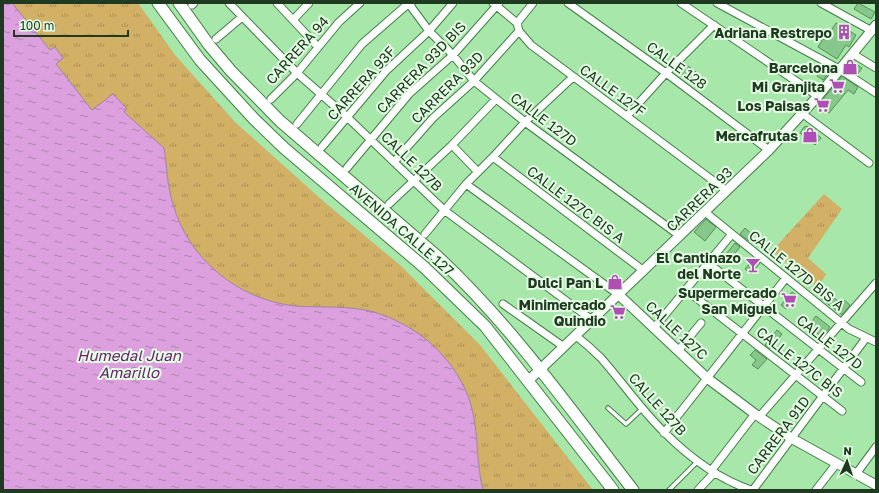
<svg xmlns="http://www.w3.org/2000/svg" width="879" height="493" font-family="'Golos Text',sans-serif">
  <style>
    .park { fill: url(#park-tufts) }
    .water { fill: url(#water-ripples); stroke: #a381a5 }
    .building { fill: #88c78b; stroke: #549158 }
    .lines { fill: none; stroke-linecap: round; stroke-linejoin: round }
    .service-casing { stroke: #427e46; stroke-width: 5.5 }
    .minor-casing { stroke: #427e46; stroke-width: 9 }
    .tertiary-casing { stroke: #427e46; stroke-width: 11 }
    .primary-casing { stroke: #427e46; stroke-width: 13 }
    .service { stroke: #fff; stroke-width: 3.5 }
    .minor { stroke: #fff; stroke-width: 7 }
    .tertiary { stroke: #fff; stroke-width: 9 }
    .primary { stroke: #fff; stroke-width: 11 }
    .labels { text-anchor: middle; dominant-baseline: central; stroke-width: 4; stroke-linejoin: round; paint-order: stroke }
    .poi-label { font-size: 14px; font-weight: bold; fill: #203921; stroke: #e4fde4; text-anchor: end }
    .street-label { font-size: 14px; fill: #203921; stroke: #e4fde4 }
    .water-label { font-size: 15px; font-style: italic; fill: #67226b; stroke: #e4fde4 }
  </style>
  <defs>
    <pattern id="park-tufts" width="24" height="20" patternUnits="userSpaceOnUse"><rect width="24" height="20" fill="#d2b066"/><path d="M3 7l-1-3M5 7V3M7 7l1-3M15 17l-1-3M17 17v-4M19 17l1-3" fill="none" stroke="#aa9054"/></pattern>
    <pattern id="water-ripples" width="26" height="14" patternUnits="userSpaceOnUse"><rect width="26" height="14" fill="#dba0dd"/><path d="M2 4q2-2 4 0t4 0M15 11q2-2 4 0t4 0" fill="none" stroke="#b183b3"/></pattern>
  </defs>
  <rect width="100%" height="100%" fill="#a7e7a9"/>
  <path class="park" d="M 12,3 L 138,3 L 175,55 L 235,122 L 322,200 L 401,266 L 480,345 L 593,490 L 483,490 C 474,455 481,421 464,387 C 445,350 413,324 373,312 C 349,305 321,308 295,306 C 239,300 188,259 173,204 C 167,186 167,166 164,148 L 124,112 L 127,109 L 92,110 L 56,64 L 63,58 L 50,51 Z
    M 824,194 L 842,209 L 808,258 L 826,274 L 818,288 L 772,251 Z"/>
  <path class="water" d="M 3,3 L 12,3 L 50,50 L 55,47 L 63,58 L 56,64 L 92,110 L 113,94 L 127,109 L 124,112 L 164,148 C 167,166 167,186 173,204 C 188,259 239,300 295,306 C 321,308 348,305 374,312 C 413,324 446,350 464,387 C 481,421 474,455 483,490 L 3,490 Z"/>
  <path class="building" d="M 858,3 L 875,12 L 871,19 L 854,9 Z
    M 836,23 L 856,35 L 849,47 L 846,45 L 837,59 L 818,47 L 823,39 L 825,40 Z
    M 853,62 L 862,68 L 857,75 L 848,69 Z
    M 684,63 L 696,72 L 689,80 L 678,71 Z
    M 824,67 L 830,71 L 823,80 L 817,76 Z
    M 842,76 L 858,87 L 854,94 L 848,90 L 829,113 L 818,105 Z
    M 807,126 L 821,138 L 815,145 L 800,133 L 804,127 Z
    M 696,198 L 703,205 L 695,212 L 688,206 Z
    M 706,219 L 716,227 L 705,241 L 694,232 Z
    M 745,228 L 754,236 L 749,241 L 740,234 Z
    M 735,243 L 740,247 L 732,257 L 727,253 Z
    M 754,258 L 760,263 L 751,274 L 745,269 Z
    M 825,291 L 842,304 L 844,300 L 850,305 L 842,315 L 820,298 Z
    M 792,292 L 797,296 L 786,309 L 781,305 Z
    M 816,316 L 830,327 L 822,337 L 808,326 Z
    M 777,330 L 782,334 L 770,349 L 765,345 Z
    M 755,350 L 767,359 L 758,369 L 752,365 L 756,360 L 750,355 Z"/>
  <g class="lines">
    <defs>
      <path id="service" d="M 608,408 L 626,424 L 642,409
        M 669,490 L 698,461"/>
      <path id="minor" d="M 229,3 L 297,73 L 347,117 L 444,210 L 592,320
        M 277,3 L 318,47
        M 410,3 L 412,8 L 429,31 L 453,55 L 474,81 L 525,122 L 680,236
        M 493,3 L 517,23 L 519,31 L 531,45 L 727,191
        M 568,3 L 666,73 L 769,150
        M 681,3 L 818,96
        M 717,3 L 841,70 L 876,93
        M 821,3 L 872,31
        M 192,5 L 194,3
        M 293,20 L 309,3
        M 517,23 L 533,3
        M 216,39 L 242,17
        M 853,54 L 876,68
        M 271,99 L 297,73 L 339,22 L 360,3
        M 803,114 L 869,163
        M 627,116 L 666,73 L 714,25
        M 297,124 L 362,44 L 409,3
        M 452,145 L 478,172
        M 322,147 L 386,71 L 429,31 L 453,3
        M 493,157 L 644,271
        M 394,162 L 433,118 L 474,81 L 519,31
        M 347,168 L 409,94 L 453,55 L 499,3
        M 466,184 L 619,295
        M 389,204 L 452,145 L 496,99
        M 705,212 L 849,329 L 876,342
        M 425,234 L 466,184 L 493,157 L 525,122 L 573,77
        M 708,263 L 861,382
        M 686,290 L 842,411
        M 503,304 L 564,347
        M 654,328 L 732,234
        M 576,336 C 585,343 593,350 601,358 C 623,383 641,410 665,433 C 689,457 719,479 751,490
        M 678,351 L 701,323
        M 759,417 L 876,283
        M 664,433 L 786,278
        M 711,471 L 755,414
        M 856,474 L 876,447
        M 698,490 L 714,473
        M 753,490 L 866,338
        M 816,490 L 837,463"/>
      <path id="tertiary" d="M 619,295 L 707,378 L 755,414 L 791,438 L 876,485
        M 528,381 L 769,150 L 818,96 L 876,25"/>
      <path id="primary" d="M 158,3 L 200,60 L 254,119 L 284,148 L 424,267 L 485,326 L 613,490
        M 179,3 L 209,45 L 231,71 L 280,121 L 438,257 C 512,326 571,410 633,490"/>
    </defs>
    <use href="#service" class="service-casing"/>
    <use href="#minor" class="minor-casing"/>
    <use href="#tertiary" class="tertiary-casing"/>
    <use href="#primary" class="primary-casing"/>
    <use href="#service" class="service"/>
    <use href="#minor" class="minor"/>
    <use href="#tertiary" class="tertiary"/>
    <use href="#primary" class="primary"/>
  </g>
  <defs>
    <symbol id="building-bare" viewBox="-9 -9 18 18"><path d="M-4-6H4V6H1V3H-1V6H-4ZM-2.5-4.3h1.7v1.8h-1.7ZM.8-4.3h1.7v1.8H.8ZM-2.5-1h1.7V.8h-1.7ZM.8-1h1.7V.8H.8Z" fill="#b04eb6" stroke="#e4fde4" stroke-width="2.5" paint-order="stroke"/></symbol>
    <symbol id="shop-bare" viewBox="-9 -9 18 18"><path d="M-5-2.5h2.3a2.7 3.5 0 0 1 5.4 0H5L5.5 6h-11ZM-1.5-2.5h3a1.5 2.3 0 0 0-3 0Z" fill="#b04eb6" stroke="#e4fde4" stroke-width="2.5" paint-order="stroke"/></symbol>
    <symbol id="supermarket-bare" viewBox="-9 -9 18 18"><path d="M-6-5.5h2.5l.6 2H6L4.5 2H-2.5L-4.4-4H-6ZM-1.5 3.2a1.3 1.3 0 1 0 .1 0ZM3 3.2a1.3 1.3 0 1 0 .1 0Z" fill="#b04eb6" stroke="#e4fde4" stroke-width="2.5" paint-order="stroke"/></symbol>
    <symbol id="bar-bare" viewBox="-9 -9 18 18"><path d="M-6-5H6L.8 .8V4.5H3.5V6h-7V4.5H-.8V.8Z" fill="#b04eb6" stroke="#e4fde4" stroke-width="2.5" paint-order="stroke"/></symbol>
  </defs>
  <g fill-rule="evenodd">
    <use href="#building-bare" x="833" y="21" width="22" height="22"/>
    <use href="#shop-bare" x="839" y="56" width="22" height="22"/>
    <use href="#supermarket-bare" x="826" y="75" width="22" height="22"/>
    <use href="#supermarket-bare" x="811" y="94" width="22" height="22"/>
    <use href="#shop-bare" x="799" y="124" width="22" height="22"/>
    <use href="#bar-bare" x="742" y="254" width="22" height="22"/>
    <use href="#shop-bare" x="604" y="271" width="22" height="22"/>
    <use href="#supermarket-bare" x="778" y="289" width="22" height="22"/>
    <use href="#supermarket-bare" x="607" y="301" width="22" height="22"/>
  </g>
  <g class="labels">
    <g class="poi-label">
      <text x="832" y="32">Adriana Restrepo</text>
      <text x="838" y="67">Barcelona</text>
      <text x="825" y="86">Mi Granjita</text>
      <text x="810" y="105">Los Paisas</text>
      <text x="798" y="135">Mercafrutas</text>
      <text x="741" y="257">El Cantinazo<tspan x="741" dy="16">del Norte</tspan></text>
      <text x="603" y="282">Dulci Pan L</text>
      <text x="777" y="292">Supermercado<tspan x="777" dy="16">San Miguel</tspan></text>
      <text x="606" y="304">Minimercado<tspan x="606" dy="16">Quindio</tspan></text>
    </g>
    <g class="street-label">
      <text transform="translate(297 50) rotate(-48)">CARRERA 94</text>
      <text transform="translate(677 65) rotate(36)">CALLE 128</text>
      <text transform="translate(421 67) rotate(-46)">CARRERA 93D BIS</text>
      <text transform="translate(361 83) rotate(-48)">CARRERA 93F</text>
      <text transform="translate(447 87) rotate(-45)">CARRERA 93D</text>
      <text transform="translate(613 90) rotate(36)">CALLE 127F</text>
      <text transform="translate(544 119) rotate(37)">CALLE 127D</text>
      <text transform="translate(412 161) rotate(44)">CALLE 127B</text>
      <text transform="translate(699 199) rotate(-44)">CARRERA 93</text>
      <text transform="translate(576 204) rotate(37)">CALLE 127C BIS A</text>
      <text transform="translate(402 229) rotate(41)">AVENIDA CALLE 127</text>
      <text transform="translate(797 270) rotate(39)">CALLE 127D BIS A</text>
      <text transform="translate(677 330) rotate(43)">CALLE 127C</text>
      <text transform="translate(830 342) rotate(38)">CALLE 127D</text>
      <text transform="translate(800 362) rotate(38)">CALLE 127C BIS</text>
      <text transform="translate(658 404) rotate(48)">CALLE 127B</text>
      <text transform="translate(778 435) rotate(-53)">CARRERA 91D</text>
    </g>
    <g class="water-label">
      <text x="129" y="355">Humedal Juan<tspan x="129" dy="17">Amarillo</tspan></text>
    </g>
  </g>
  <rect width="879" height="493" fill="none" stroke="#203921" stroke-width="8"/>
  <g transform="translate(847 461) rotate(3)" stroke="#e4fde4" stroke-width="3" paint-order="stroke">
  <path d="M0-3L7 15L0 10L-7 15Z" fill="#203921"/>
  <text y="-6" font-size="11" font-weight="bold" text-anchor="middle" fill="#203921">N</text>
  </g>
  <path d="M14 30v6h114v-6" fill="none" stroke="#203921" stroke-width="2"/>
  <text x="20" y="30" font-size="12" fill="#203921" stroke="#e4fde4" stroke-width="3" paint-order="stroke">100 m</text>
</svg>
